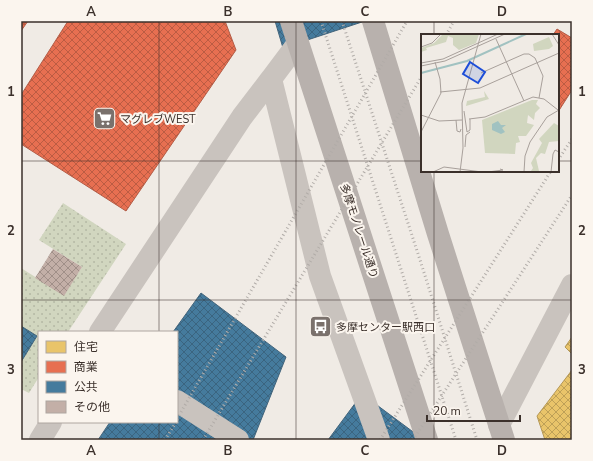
<svg xmlns="http://www.w3.org/2000/svg" width="593" height="461" font-family="'Nunito Sans','Noto Sans JP',sans-serif">
  <style>
    .grass { fill: url(#grass-dots) }
    .homes { fill: url(#homes-cross-hatch); stroke: #b59857 }
    .shops { fill: url(#shops-cross-hatch); stroke: #b35c46 }
    .public { fill: url(#public-cross-hatch); stroke: #42647b }
    .building { fill: url(#building-cross-hatch) }
    .lines { fill: none; stroke-linecap: round; stroke-linejoin: round }
    .minor { stroke: #c9c3be; stroke-width: 22 }
    .major { stroke: #b8b1ad; stroke-width: 22 }
    .rail { stroke: #b1aca8; stroke-width: 3; stroke-dasharray: 1 3; stroke-linecap: butt }
    .grid { fill: none; stroke: #3b302b; stroke-width: 1; stroke-opacity: 0.55 }
    .labels { text-anchor: middle; dominant-baseline: central; stroke-width: 4; stroke-linejoin: round; paint-order: stroke }
    .poi-label { font-size: 11px; fill: #3b302b; stroke: #fbf5ee; text-anchor: start }
    .street-label { font-size: 11px; fill: #3b302b; stroke: #fbf5ee }
    .inset-river { fill: none; stroke: #a1c2c1; stroke-width: 2 }
    .inset-road { fill: none; stroke: #a8a09b; stroke-width: 1 }
    .view { fill: #1d4ed8; fill-opacity: 0.15; stroke: #1d4ed8; stroke-width: 2 }
    .inset-edge { fill: none; stroke: #3b302b; stroke-width: 2 }
    .neatline { fill: none; stroke: #3b302b; stroke-width: 1.5 }
    .grid-label { font-size: 13px; text-anchor: middle; font-weight: bold; fill: #3b302b }
  </style>
  <defs>
    <pattern id="grass-dots" width="8" height="8" patternUnits="userSpaceOnUse"><rect width="8" height="8" fill="#d1d6bf"/><path d="M2 2h.1M6 6h.1" fill="none" stroke="#b4b8a4" stroke-width="1.8" stroke-linecap="round"/></pattern>
    <pattern id="homes-cross-hatch" width="8" height="8" patternUnits="userSpaceOnUse"><rect width="8" height="8" fill="#e9c46a"/><path d="M0 0l8 8M0 8l8-8" fill="none" stroke="#bea057"/></pattern>
    <pattern id="shops-cross-hatch" width="8" height="8" patternUnits="userSpaceOnUse"><rect width="8" height="8" fill="#e76f51"/><path d="M0 0l8 8M0 8l8-8" fill="none" stroke="#bc5c43"/></pattern>
    <pattern id="public-cross-hatch" width="8" height="8" patternUnits="userSpaceOnUse"><rect width="8" height="8" fill="#457b9d"/><path d="M0 0l8 8M0 8l8-8" fill="none" stroke="#3b6580"/></pattern>
    <pattern id="building-cross-hatch" width="8" height="8" patternUnits="userSpaceOnUse"><rect width="8" height="8" fill="#c3afa7"/><path d="M0 0l8 8M0 8l8-8" fill="none" stroke="#a08f88"/></pattern>
  </defs>
  <rect width="100%" height="100%" fill="#f0ebe5"/>
  <path class="grass" d="M 63,203 L 126,244 L 68,332 L 39,332 L 39,377 L 29,393 L 21,389 L 21,362 L 37,336 L 21,326 L 21,268 L 64,295 L 82,267 L 39,240 Z"/>
  <path class="homes" d="M 572,337 L 572,354 L 565,347 Z
    M 572,370 L 572,440 L 545,440 L 537,416 Z"/>
  <path class="shops" d="M 21,21 L 28,21 L 21,31 Z
    M 68,21 L 225,21 L 236,50 L 126,211 L 21,144 L 21,95 Z
    M 557,29 L 572,38 L 572,90 L 558,112 L 558,35 L 553,35 Z"/>
  <path class="public" d="M 275,21 L 365,21 L 283,48 Z
    M 201,293 L 286,357 L 253,440 L 98,440 L 110,422 L 177,422 L 177,332 L 173,332 Z
    M 21,326 L 37,336 L 21,362 Z
    M 362,394 L 424,440 L 328,440 Z"/>
  <path class="building" d="M 53,249 L 82,267 L 64,296 L 35,278 Z"/>
  <g class="lines">
    <path class="minor" d="M 298,43 L 271,79 L 320,276 L 379,440
      M 100,332 L 242,117 L 271,79
      M 177,401 L 238,440
      M 499,425 L 572,285
      M 40,440 L 51,422"/>
    <path class="major" d="M 291,21 L 427,440
      M 373,21 L 438,234 L 504,440"/>
    <path class="rail" d="M 321,21 L 456,440
      M 342,21 L 421,263 L 477,440
      M 446,35 L 454,21
      M 558,160 L 572,139
      M 177,419 L 407,21
      M 165,440 L 176,422
      M 203,440 L 422,76
      M 380,440 L 551,171
      M 413,440 L 572,195"/>
  </g>
  <path class="grid" d="M 159,21 L 159,332M 296,21 L 296,440M 434,21 L 434,35M 21,161 L 422,161M 558,161 L 572,161M 434,171 L 434,440M 21,300 L 572,300M 159,422 L 159,440"/>
  <defs>
    <symbol id="supermarket-square" viewBox="-11 -11 22 22"><rect x="-9" y="-9" width="18" height="18" rx="4" fill="#7a716c" stroke="#fbf5ee"/><path d="M-6-5.5h2.5l.6 2H6L4.5 2H-2.5L-4.4-4H-6ZM-1.5 3.2a1.3 1.3 0 1 0 .1 0ZM3 3.2a1.3 1.3 0 1 0 .1 0Z" fill="#fff"/></symbol>
    <symbol id="bus-square" viewBox="-11 -11 22 22"><rect x="-9" y="-9" width="18" height="18" rx="4" fill="#7a716c" stroke="#fbf5ee"/><path d="M-5-6H5V4H4V6H2V4H-2V6H-4V4H-5ZM-3.5-4V0h7V-4ZM-3.5 1.2v1.5H-2V1.2ZM2 1.2v1.5H3.5V1.2Z" fill="#fff"/></symbol>
  </defs>
  <g fill-rule="evenodd">
    <use href="#supermarket-square" x="92" y="106" width="25" height="25"/>
    <use href="#bus-square" x="308" y="314" width="25" height="25"/>
  </g>
  <g class="labels">
    <g class="poi-label">
      <text x="120" y="119">マグレブWEST</text>
      <text x="336" y="327">多摩センター駅西口</text>
    </g>
    <g class="street-label">
      <text transform="translate(359 231) rotate(72)">多摩モノレール通り</text>
    </g>
  </g>
  <g transform="translate(421 34)">
    <rect width="138" height="138" fill="#f0ebe5"/>
    <path d="M 22,0 L 58,0 L 55,9 L 38,16 L 32,11 L 32,4 L 27,2 L 25,8 L 5,14 L 6,16 L 0,18 L 0,14 L 13,9 ZM 63,57 L 68,65 L 45,72 L 46,67 L 64,63 Z" fill="#d1d6bf"/>
    <path d="M 133,89 L 138,92 L 138,107 L 128,108 L 124,120 L 120,119 L 115,124 L 118,137 L 110,137 L 112,134 L 110,129 L 121,109 L 118,105 Z" fill="#d1d6bf"/>
    <path d="M 128,3 L 132,12 L 128,15 L 113,17 L 112,10 ZM 111,66 L 117,66 L 115,70 L 119,74 L 114,79 L 113,86 L 107,81 L 106,89 L 113,91 L 105,102 L 97,102 L 99,108 L 95,109 L 94,120 L 64,119 L 61,86 Z" fill="#d1d6bf"/>
    <path d="M 77,87 L 80,91 L 85,91 L 81,94 L 84,98 L 80,100 L 71,96 L 71,90 Z" fill="#a1c2c1"/>
    <path class="inset-river" d="M 0,39 L 46,27 L 105,0"/>
    <path class="inset-road" d="M 131,0 L 138,11M 75,5 L 103,67M 0,13 L 11,9 L 20,0M 0,29 L 22,25 L 77,0M 0,32 L 24,27 L 84,0M 60,39 L 103,20 L 108,20 L 114,24 L 122,42 L 118,64M 19,58 L 59,54 L 138,19M 43,77 L 46,98 L 49,96 L 49,85M 0,81 L 18,87 L 41,86M 48,85 L 64,83 L 112,63 L 123,65 L 137,76M 35,86 L 36,97 L 39,98 L 40,95M 0,98 L 20,59 L 19,45 L 14,28M 44,113 L 45,101 L 49,98M 12,138 L 23,133 L 61,138M 39,138 L 42,114 L 41,69 L 60,0M 67,138 L 82,136 L 79,135M 103,138 L 104,122 L 109,108 L 126,83 L 138,76M 130,138 L 132,120 L 134,116 L 138,118"/>
    <path class="view" d="M 49,28 L 64,38 L 57,49 L 42,40 Z"/>
    <rect width="138" height="138" class="inset-edge"/>
  </g>
  <rect width="593" height="461" fill="none" stroke="#fbf5ee" stroke-width="44"/>
  <rect x="38" y="331" width="140" height="92" fill="#fbf5ee" stroke="#aea6a0"/>
  <rect x="46" y="341" width="20" height="12" fill="#e9c46a" stroke="#aea6a0"/>
  <text x="74" y="351" font-size="12" fill="#3b302b">住宅</text>
  <rect x="46" y="361" width="20" height="12" fill="#e76f51" stroke="#aea6a0"/>
  <text x="74" y="371" font-size="12" fill="#3b302b">商業</text>
  <rect x="46" y="381" width="20" height="12" fill="#457b9d" stroke="#aea6a0"/>
  <text x="74" y="391" font-size="12" fill="#3b302b">公共</text>
  <rect x="46" y="401" width="20" height="12" fill="#c3afa7" stroke="#aea6a0"/>
  <text x="74" y="411" font-size="12" fill="#3b302b">その他</text>
  <path d="M427 415v6h93v-6" fill="none" stroke="#3b302b" stroke-width="2"/>
  <text x="433" y="415" font-size="12" fill="#3b302b" stroke="#fbf5ee" stroke-width="3" paint-order="stroke">20 m</text>
  <rect x="22" y="22" width="549" height="417" class="neatline"/>
  <g class="grid-label">
    <text x="91" y="16">A</text>
    <text x="228" y="16">B</text>
    <text x="365" y="16">C</text>
    <text x="502" y="16">D</text>
    <text x="11" y="96">1</text>
    <text x="582" y="96">1</text>
    <text x="11" y="235">2</text>
    <text x="582" y="235">2</text>
    <text x="11" y="374">3</text>
    <text x="582" y="374">3</text>
    <text x="91" y="455">A</text>
    <text x="228" y="455">B</text>
    <text x="365" y="455">C</text>
    <text x="502" y="455">D</text>
  </g>
</svg>
